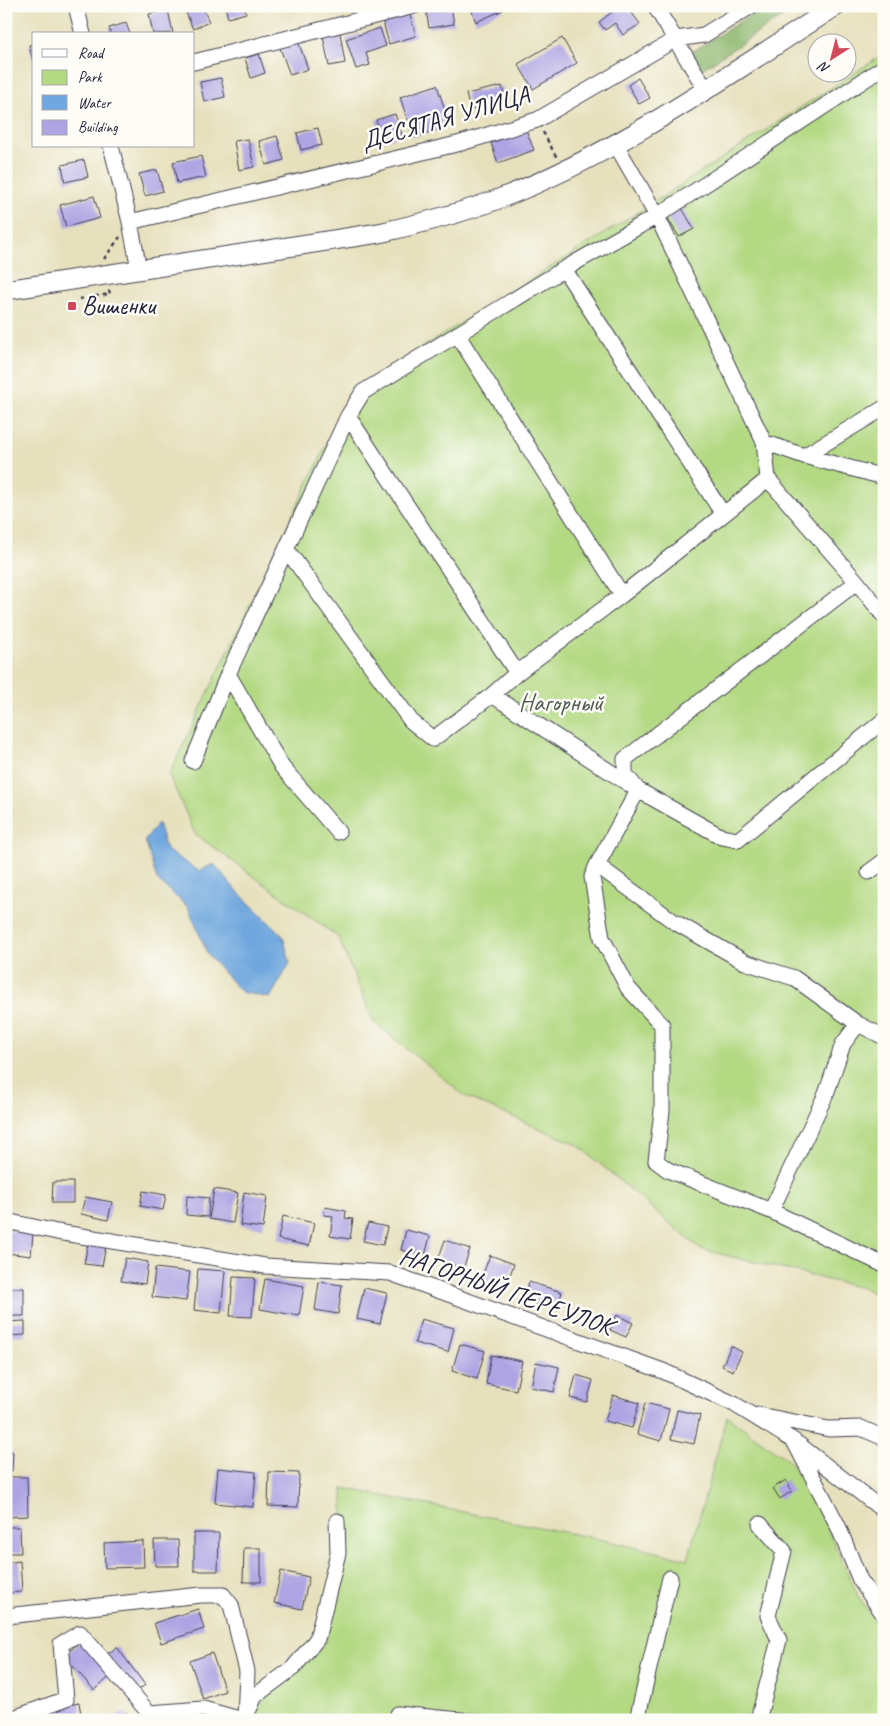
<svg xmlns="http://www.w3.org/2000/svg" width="890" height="1726" font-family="Caveat,sans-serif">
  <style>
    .green { fill: #b4d983; stroke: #6b7e5f }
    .forest { fill: #8fb971; stroke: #586e56 }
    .water { fill: #70a7de; stroke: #49648c }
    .building { fill: #aea4e3 }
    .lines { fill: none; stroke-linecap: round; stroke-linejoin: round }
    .minor-casing { stroke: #3f3e4e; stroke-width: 17 }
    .major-casing { stroke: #3f3e4e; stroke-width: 21 }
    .path { stroke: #3f3e4e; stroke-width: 2.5; stroke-dasharray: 4 4; stroke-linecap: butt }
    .minor { stroke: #fff; stroke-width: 15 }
    .major { stroke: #fff; stroke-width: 19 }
    .poi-dot { fill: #d1495b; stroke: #fdfcf7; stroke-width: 2 }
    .labels { text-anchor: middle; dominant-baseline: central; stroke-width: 5; stroke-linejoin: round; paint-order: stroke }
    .street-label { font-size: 25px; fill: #22223b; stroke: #fdfcf7 }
    .poi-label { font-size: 25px; fill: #22223b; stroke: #fdfcf7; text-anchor: start }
    .park-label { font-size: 25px; fill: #4e5951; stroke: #fdfcf7 }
  </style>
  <rect width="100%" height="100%" fill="#fdfcf7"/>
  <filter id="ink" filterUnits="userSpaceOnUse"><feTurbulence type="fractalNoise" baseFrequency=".02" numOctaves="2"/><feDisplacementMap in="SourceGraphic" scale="10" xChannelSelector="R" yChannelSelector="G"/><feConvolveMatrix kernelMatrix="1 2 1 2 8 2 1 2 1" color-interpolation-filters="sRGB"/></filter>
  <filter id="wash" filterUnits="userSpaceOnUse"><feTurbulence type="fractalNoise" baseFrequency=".0096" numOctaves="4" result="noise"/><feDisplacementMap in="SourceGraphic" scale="20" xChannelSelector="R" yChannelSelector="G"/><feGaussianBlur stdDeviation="1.12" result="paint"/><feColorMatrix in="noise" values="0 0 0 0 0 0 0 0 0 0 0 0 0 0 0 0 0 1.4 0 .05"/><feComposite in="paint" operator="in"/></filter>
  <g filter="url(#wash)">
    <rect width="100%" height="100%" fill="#e6e0bc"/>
    <path class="green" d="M 884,54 L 884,1302 L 866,1289 L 700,1249 L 578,1145 L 466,1097 L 374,1022 L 338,937 L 195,834 L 169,775 L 343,410 L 358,388 L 637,213 Z
      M 727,1416 L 793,1464 L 821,1514 L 858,1596 L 884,1632 L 884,1720 L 252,1720 L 250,1713 L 326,1642 L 343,1560 L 343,1488 L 589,1537 L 688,1559 Z"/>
    <path class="forest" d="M 765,6 L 799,6 L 702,69 L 692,52 Z"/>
    <path class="water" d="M 158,823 L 166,850 L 199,871 L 214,864 L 235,889 L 283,936 L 290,963 L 270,998 L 241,992 L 208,955 L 188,907 L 157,880 L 145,840 Z"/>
    <g id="blocks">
      <path class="building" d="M 195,6 L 202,6 L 209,22 L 193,29 L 185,10 Z
        M 225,6 L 244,6 L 246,13 L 228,18 Z
        M 443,6 L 451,6 L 454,24 L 429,28 L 426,9 Z
        M 470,6 L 502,6 L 503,10 L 476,22 Z
        M 620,6 L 627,6 L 640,24 L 623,35 L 615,23 L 605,30 L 599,22 Z
        M 168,10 L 173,33 L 153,34 L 149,14 Z
        M 410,15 L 416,36 L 389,44 L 383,22 Z
        M 126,23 L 130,34 L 111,34 L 109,28 Z
        M 380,28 L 386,46 L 366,53 L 370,65 L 356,69 L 346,39 Z
        M 340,33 L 345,63 L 329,66 L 323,36 Z
        M 562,38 L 577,63 L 533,89 L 518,64 Z
        M 298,41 L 308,69 L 290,75 L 280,48 Z
        M 34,44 L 34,60 L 33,61 L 29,45 Z
        M 259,54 L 265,73 L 251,78 L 245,58 Z
        M 221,78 L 225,97 L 204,102 L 200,82 Z
        M 638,78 L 650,98 L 639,104 L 628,85 Z
        M 437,85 L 450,126 L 413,137 L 400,97 Z
        M 502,86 L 506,102 L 470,110 L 466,94 Z
        M 395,114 L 402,135 L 383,141 L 376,120 Z
        M 318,128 L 322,145 L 301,150 L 297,133 Z
        M 526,130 L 534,150 L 498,163 L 491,143 Z
        M 277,136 L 284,160 L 266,165 L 259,141 Z
        M 248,139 L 254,167 L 239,170 L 234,141 Z
        M 201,156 L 206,177 L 177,183 L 173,162 Z
        M 84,160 L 88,177 L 65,182 L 62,165 Z
        M 157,170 L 163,191 L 145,196 L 139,174 Z
        M 94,196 L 100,218 L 66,227 L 60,205 Z
        M 682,208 L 694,229 L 679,237 L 667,217 Z
        M 53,1182 L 73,1182 L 73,1203 L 52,1203 Z
        M 214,1189 L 238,1193 L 233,1223 L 209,1219 Z
        M 143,1191 L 166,1195 L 163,1210 L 140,1206 Z
        M 244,1192 L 267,1196 L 263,1228 L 240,1225 Z
        M 187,1196 L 209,1198 L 208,1217 L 186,1215 Z
        M 85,1197 L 112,1202 L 108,1220 L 81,1214 Z
        M 325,1207 L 346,1211 L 345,1218 L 353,1219 L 350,1239 L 330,1236 L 333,1216 L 324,1215 Z
        M 283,1216 L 314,1223 L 309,1246 L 278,1239 Z
        M 368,1223 L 387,1227 L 383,1245 L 363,1241 Z
        M 6,1230 L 33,1233 L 31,1256 L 6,1253 Z
        M 406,1230 L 430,1236 L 425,1256 L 401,1250 Z
        M 445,1240 L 470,1249 L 463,1269 L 438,1260 Z
        M 88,1243 L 106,1246 L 102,1266 L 84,1264 Z
        M 490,1255 L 514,1264 L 504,1291 L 480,1282 Z
        M 125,1258 L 148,1262 L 145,1284 L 121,1281 Z
        M 155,1268 L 190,1272 L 186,1301 L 152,1297 Z
        M 198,1269 L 225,1271 L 221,1313 L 194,1310 Z
        M 233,1277 L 255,1278 L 252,1317 L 230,1316 Z
        M 265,1279 L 304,1286 L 299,1316 L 260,1309 Z
        M 319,1282 L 342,1285 L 338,1314 L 315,1310 Z
        M 529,1282 L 562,1292 L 557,1310 L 523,1300 Z
        M 6,1288 L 24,1288 L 24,1316 L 6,1316 Z
        M 364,1288 L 387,1293 L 380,1324 L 357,1319 Z
        M 617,1315 L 633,1323 L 626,1337 L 610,1330 Z
        M 421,1319 L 454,1328 L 448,1352 L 415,1343 Z
        M 25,1321 L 25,1335 L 10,1336 L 11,1344 L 6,1344 L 6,1322 Z
        M 460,1344 L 485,1351 L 477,1379 L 452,1371 Z
        M 731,1346 L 742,1352 L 733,1371 L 722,1366 Z
        M 491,1355 L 522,1361 L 516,1390 L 486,1384 Z
        M 536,1362 L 559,1367 L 554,1392 L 531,1387 Z
        M 576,1375 L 593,1380 L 587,1402 L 570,1398 Z
        M 613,1395 L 639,1403 L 632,1428 L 605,1421 Z
        M 645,1403 L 669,1409 L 661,1441 L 637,1434 Z
        M 677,1410 L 700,1415 L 694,1444 L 671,1439 Z
        M 6,1451 L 13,1452 L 12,1471 L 6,1471 Z
        M 218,1468 L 256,1472 L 253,1507 L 215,1503 Z
        M 269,1472 L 299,1473 L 298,1507 L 268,1506 Z
        M 6,1477 L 27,1477 L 28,1516 L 6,1517 Z
        M 786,1480 L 792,1491 L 780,1499 L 773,1488 Z
        M 6,1527 L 20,1527 L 21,1553 L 6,1553 Z
        M 194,1533 L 219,1533 L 218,1571 L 194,1571 Z
        M 154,1540 L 178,1540 L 179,1566 L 155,1566 Z
        M 143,1541 L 144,1567 L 105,1568 L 104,1543 Z
        M 244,1548 L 261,1548 L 261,1582 L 243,1582 Z
        M 20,1561 L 22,1592 L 6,1593 L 6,1563 Z
        M 281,1571 L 309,1577 L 302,1609 L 274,1603 Z
        M 198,1609 L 204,1629 L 161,1643 L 154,1623 Z
        M 82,1640 L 112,1675 L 94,1690 L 64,1656 Z
        M 117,1647 L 145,1685 L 133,1694 L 106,1655 Z
        M 212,1653 L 225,1691 L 203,1699 L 190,1661 Z
        M 79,1703 L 82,1719 L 39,1720 L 38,1711 Z
        M 127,1713 L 128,1720 L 99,1720 L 98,1719 Z"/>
    </g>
  </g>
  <g filter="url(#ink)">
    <use href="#blocks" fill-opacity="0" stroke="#3f3e4e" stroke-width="1"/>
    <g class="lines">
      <defs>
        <path id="minor" d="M 76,6 L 83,34
          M 655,6 L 706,90
          M 194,62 L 414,6
          M 111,146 L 130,222 L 139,269
          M 130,222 L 461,143 L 537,120 L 676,39 L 704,35 L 751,6
          M 564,269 L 723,514
          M 457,334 L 622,595
          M 348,416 L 517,673
          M 764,442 L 804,456 L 884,477
          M 804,456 L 884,408
          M 768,479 L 764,442 L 657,216 L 884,67
          M 287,550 L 411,721 L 433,739 L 492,695 L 517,673 L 622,595 L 768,479 L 857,582 L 884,616
          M 857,582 L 625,759 L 625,774 L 638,790 L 597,865 L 592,877 L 602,938 L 628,988 L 662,1025 L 662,1111 L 656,1161 L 668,1170 L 771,1211 L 884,1265
          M 228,674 L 282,767 L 338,832
          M 492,695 L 638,790 L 722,837 L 738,840 L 884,720
          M 193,761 L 228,674 L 348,416 L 363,392 L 564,269 L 657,216 L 615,143
          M 597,865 L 673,921 L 745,962 L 794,978 L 858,1024 L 884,1037
          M 869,872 L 884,861
          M 771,1211 L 826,1094 L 843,1044 L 858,1024
          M 6,1221 L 57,1232 L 265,1266 L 390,1273 L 663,1371 L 734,1404 L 794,1441 L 838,1526 L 860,1580 L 884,1615
          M 759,1415 L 829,1429 L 861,1428 L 884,1438
          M 798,1444 L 884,1511
          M 6,1616 L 201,1595 L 223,1595 L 231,1605 L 247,1671 L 245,1720
          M 247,1714 L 255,1696 L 293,1668 L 317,1639 L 338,1553 L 337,1521
          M 8,1720 L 66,1699 L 61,1644 L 80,1633 L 149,1713 L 203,1709 L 243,1720
          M 399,1720 L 398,1714 L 461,1720
          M 637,1720 L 670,1578
          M 758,1720 L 779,1640 L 768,1616 L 784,1551 L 760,1524"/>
        <path id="major" d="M 6,290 L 379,233 C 419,224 458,214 496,200 C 616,155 728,75 836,6"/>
      </defs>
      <use href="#minor" class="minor-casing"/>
      <use href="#major" class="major-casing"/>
      <path class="path" d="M 543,132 L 557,158
        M 104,259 L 120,237
        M 79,299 L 110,294 L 109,290"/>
      <use href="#minor" class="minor"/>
      <use href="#major" class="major"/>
    </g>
  </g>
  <rect class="poi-dot" x="67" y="301" width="10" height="10" rx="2.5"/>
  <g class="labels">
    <g class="street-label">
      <text transform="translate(445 118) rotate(-16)">ДЕСЯТАЯ УЛИЦА</text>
      <text transform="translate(506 1291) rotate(19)">НАГОРНЫЙ ПЕРЕУЛОК</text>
    </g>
    <g class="poi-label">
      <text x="82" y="306">Вишенки</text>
    </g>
    <g class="park-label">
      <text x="561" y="703">Нагорный</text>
    </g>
  </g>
  <rect width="890" height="1726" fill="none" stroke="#fdfcf7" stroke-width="25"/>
  <rect x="32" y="32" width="162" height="115" fill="#fdfcf7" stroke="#a5a5ac"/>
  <rect x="42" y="49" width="25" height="8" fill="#ffffff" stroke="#a5a5ac"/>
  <text x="78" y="58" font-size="15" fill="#22223b">Road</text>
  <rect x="42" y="70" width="25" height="15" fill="#b4d983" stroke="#a5a5ac"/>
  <text x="78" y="82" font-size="15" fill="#22223b">Park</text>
  <rect x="42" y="95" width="25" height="15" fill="#70a7de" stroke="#a5a5ac"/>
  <text x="78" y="108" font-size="15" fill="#22223b">Water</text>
  <rect x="42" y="120" width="25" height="15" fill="#aea4e3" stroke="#a5a5ac"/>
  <text x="78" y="132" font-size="15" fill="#22223b">Building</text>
  <g transform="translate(832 58) rotate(216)"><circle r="24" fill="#fdfcf7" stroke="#a5a5ac"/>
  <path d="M0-4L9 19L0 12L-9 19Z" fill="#d1495b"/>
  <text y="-8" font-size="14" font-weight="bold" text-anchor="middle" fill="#22223b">N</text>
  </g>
</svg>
